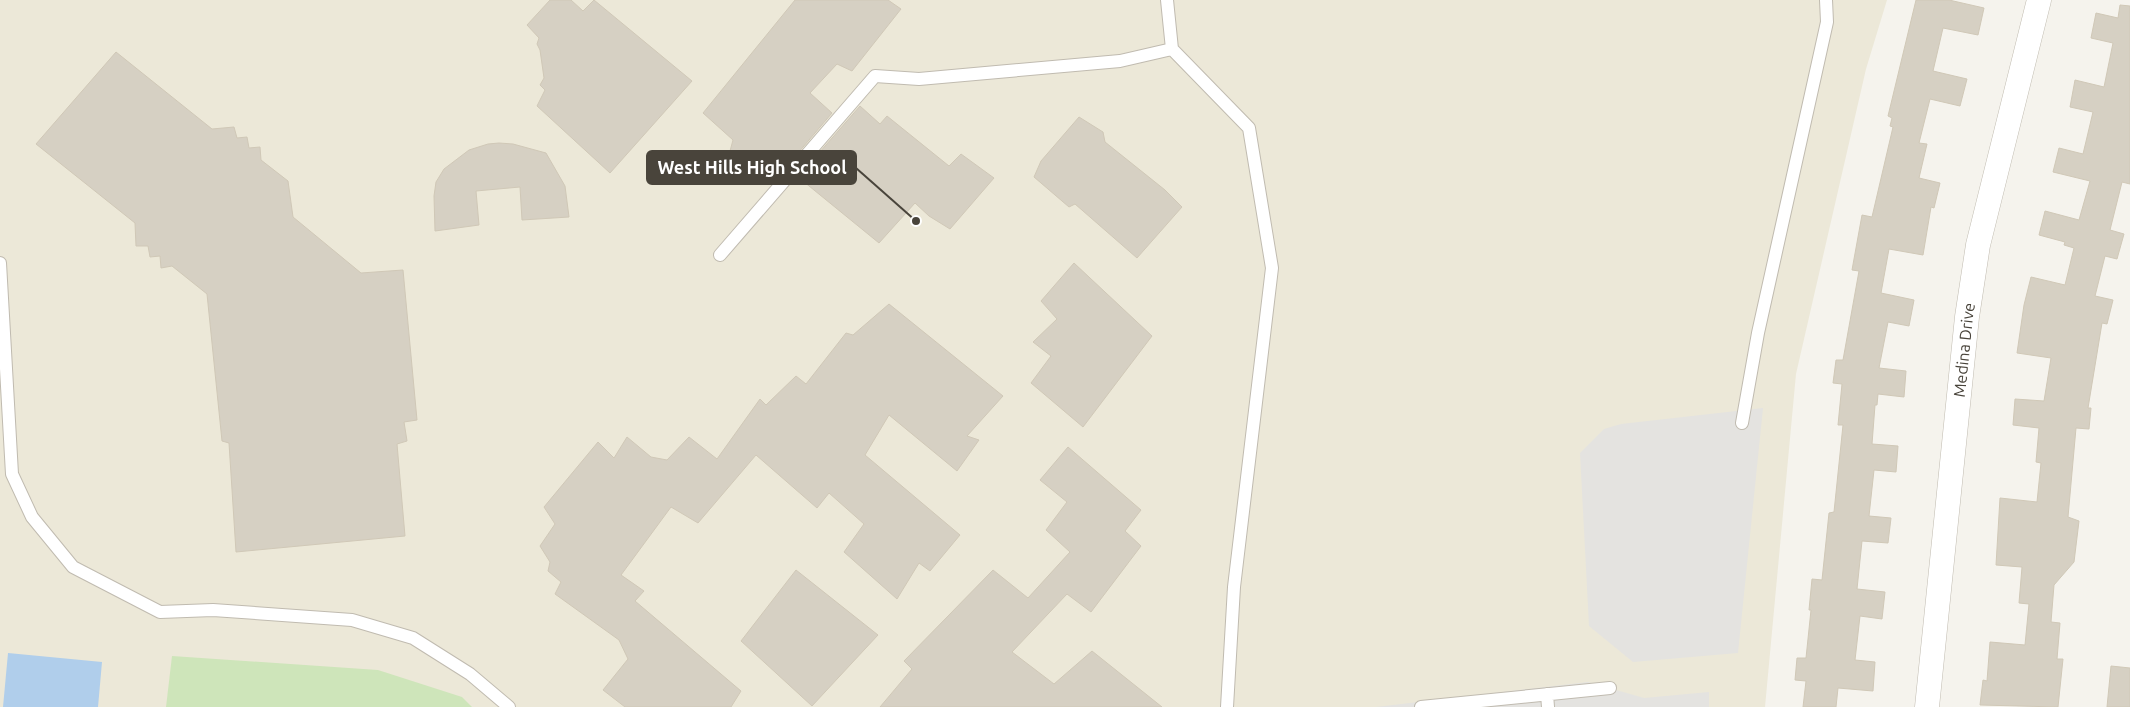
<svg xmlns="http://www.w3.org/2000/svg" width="2130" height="707" font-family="Ubuntu,sans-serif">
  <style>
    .education { fill: #ece8d8 }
    .green { fill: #cee5ba }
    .parking { fill: #e4e3e0 }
    .water { fill: #b0ceeb }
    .building { fill: #d6d0c3; stroke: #d0c8b7 }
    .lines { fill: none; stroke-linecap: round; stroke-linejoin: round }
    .service-casing { stroke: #c0bbb0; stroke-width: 14 }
    .minor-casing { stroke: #c0bbb0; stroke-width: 25 }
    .service { stroke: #fff; stroke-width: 12 }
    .minor { stroke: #fff; stroke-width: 24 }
    .labels { text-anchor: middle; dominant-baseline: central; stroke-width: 4; stroke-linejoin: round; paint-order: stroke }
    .street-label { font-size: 16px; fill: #49443b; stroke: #fff }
    .leader { fill: none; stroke: #49443b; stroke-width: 2 }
    .callout-dot { fill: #49443b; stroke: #fff; stroke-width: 2 }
    .callout { fill: #49443b; stroke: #49443b; stroke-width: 2 }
    .callout-label { font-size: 18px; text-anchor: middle; font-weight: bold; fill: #fff }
  </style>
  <rect width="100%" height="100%" fill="#f5f3ed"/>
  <path class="education" d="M 0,0 L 1887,0 L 1866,69 L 1796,374 L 1765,707 L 0,707 Z"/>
  <path class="green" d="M 172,656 L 378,670 L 462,697 L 472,707 L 166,707 Z"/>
  <path class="parking" d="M 1763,408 L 1738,653 L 1633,662 L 1589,626 L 1580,453 L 1604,429 L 1621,424 Z
    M 1588,682 L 1644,698 L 1709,692 L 1709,707 L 1376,707 Z"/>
  <path class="water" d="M 8,653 L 102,662 L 98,707 L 3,707 Z"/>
  <path class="building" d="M 550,0 L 571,0 L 583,11 L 594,0 L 692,81 L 610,173 L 537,106 L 545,90 L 540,85 L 544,78 L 540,50 L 537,44 L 539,38 L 527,25 Z
    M 795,0 L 888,0 L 901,9 L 852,71 L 837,64 L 810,93 L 832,113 L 786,167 L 777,160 L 762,177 L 730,151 L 733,140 L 703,113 Z
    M 1916,0 L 1949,0 L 1984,8 L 1978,35 L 1943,28 L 1933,71 L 1967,79 L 1960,106 L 1930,99 L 1919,143 L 1927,144 L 1919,178 L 1940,183 L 1934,208 L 1931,207 L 1923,255 L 1889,249 L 1881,293 L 1914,300 L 1909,326 L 1888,322 L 1879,368 L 1906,371 L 1904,397 L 1878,394 L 1877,405 L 1875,405 L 1872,444 L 1898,446 L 1896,472 L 1874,470 L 1869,516 L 1891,518 L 1888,543 L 1862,541 L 1857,589 L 1885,592 L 1882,619 L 1860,616 L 1855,660 L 1875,662 L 1873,691 L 1838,688 L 1836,707 L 1803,707 L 1806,681 L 1795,680 L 1797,658 L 1806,658 L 1811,610 L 1809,610 L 1812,579 L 1822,580 L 1829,513 L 1834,512 L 1843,425 L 1838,425 L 1842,384 L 1833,383 L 1836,360 L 1843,360 L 1859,271 L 1852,270 L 1862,215 L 1872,217 L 1893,127 L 1890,126 L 1892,118 L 1888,116 Z
    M 2120,5 L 2130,6 L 2130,184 L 2122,182 L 2110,230 L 2124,234 L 2117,259 L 2105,256 L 2095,296 L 2113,300 L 2107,324 L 2102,323 L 2088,408 L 2091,408 L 2089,429 L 2076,428 L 2068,517 L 2079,521 L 2074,562 L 2054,585 L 2051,622 L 2060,623 L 2057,659 L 2063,659 L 2058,707 L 1980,705 L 1983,680 L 1987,681 L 1990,642 L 2025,645 L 2029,604 L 2019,603 L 2022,567 L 1996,565 L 2000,498 L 2037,502 L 2041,463 L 2036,462 L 2039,428 L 2013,425 L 2015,399 L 2044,401 L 2051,358 L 2017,353 L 2024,305 L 2031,277 L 2065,285 L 2074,248 L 2064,245 L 2065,242 L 2039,235 L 2045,211 L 2079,220 L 2090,181 L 2053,172 L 2059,148 L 2083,154 L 2093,112 L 2070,107 L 2075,80 L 2104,87 L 2113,43 L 2091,38 L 2096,13 L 2118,18 Z
    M 116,52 L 212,129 L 234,127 L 237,138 L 247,137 L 249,148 L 260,147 L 261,160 L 288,181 L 293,217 L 361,273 L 403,270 L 417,420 L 404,422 L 407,441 L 397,444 L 405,536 L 236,552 L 229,443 L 222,441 L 207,294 L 172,266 L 161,268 L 160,256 L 150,257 L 148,246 L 136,246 L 135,223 L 36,144 Z
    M 860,106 L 880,124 L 887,116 L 949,166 L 961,154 L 994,178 L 950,229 L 929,216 L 915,203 L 879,243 L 798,177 Z
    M 1079,117 L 1103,132 L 1105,142 L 1165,190 L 1182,207 L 1137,258 L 1075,204 L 1069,207 L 1034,177 L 1041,161 Z
    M 499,143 L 513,144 L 546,153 L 565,186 L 569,217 L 522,220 L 520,187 L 476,191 L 479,225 L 435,231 L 434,196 L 436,182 L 444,169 L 469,150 L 488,144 Z
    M 1074,263 L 1152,336 L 1083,427 L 1031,383 L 1051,356 L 1033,342 L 1057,319 L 1041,301 Z
    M 889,304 L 1003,396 L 967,436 L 979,440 L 957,471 L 889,415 L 865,455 L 960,535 L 930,571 L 919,563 L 897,599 L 844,552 L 864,524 L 829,493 L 817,508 L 756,455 L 698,523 L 671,507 L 621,575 L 644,591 L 635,601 L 741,691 L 731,707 L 625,707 L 603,690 L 628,659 L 619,640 L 555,594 L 561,582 L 548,571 L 550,562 L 540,546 L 555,524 L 544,507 L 598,442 L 614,458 L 627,437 L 651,457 L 667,460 L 689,437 L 717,459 L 760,399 L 766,405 L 796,376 L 806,384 L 846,333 L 853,335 Z
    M 1068,447 L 1141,510 L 1125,531 L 1141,546 L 1091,612 L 1067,594 L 1012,652 L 1054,684 L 1092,651 L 1162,707 L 880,707 L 912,669 L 904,661 L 993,570 L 1028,598 L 1070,552 L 1046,530 L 1067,502 L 1040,480 Z
    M 796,570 L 878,635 L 812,706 L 741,641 Z
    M 2111,666 L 2130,668 L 2130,707 L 2107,707 Z"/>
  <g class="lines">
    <defs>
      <path id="service" d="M 1167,0 L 1172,49 L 1249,128 L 1272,268 L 1234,587 L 1227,707
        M 720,255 L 875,76 L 919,79 L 1120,61 L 1172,49
        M 0,263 L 12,474 L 32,517 L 73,567 L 160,612 L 213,610 L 352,620 L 413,638 L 470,674 L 509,707
        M 1742,423 L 1758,333 L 1827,22 L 1826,0
        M 1547,694 L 1548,707
        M 1421,707 L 1610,688"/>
      <g id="minor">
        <path id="s1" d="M 1927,707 L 1967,317 L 1978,245 L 2039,0"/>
      </g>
    </defs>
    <use href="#service" class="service-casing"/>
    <use href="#minor" class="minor-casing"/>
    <use href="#service" class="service"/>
    <use href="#minor" class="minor"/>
  </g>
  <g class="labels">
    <g class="street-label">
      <text stroke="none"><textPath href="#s1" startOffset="359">Medina Drive</textPath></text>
    </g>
  </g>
  <path class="leader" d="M916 221L856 168"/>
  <circle class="callout-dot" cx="916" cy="221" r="5"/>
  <rect class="callout" x="647" y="151" width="209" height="33" rx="5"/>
  <g class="callout-label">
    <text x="752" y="174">West Hills High School</text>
  </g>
</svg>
